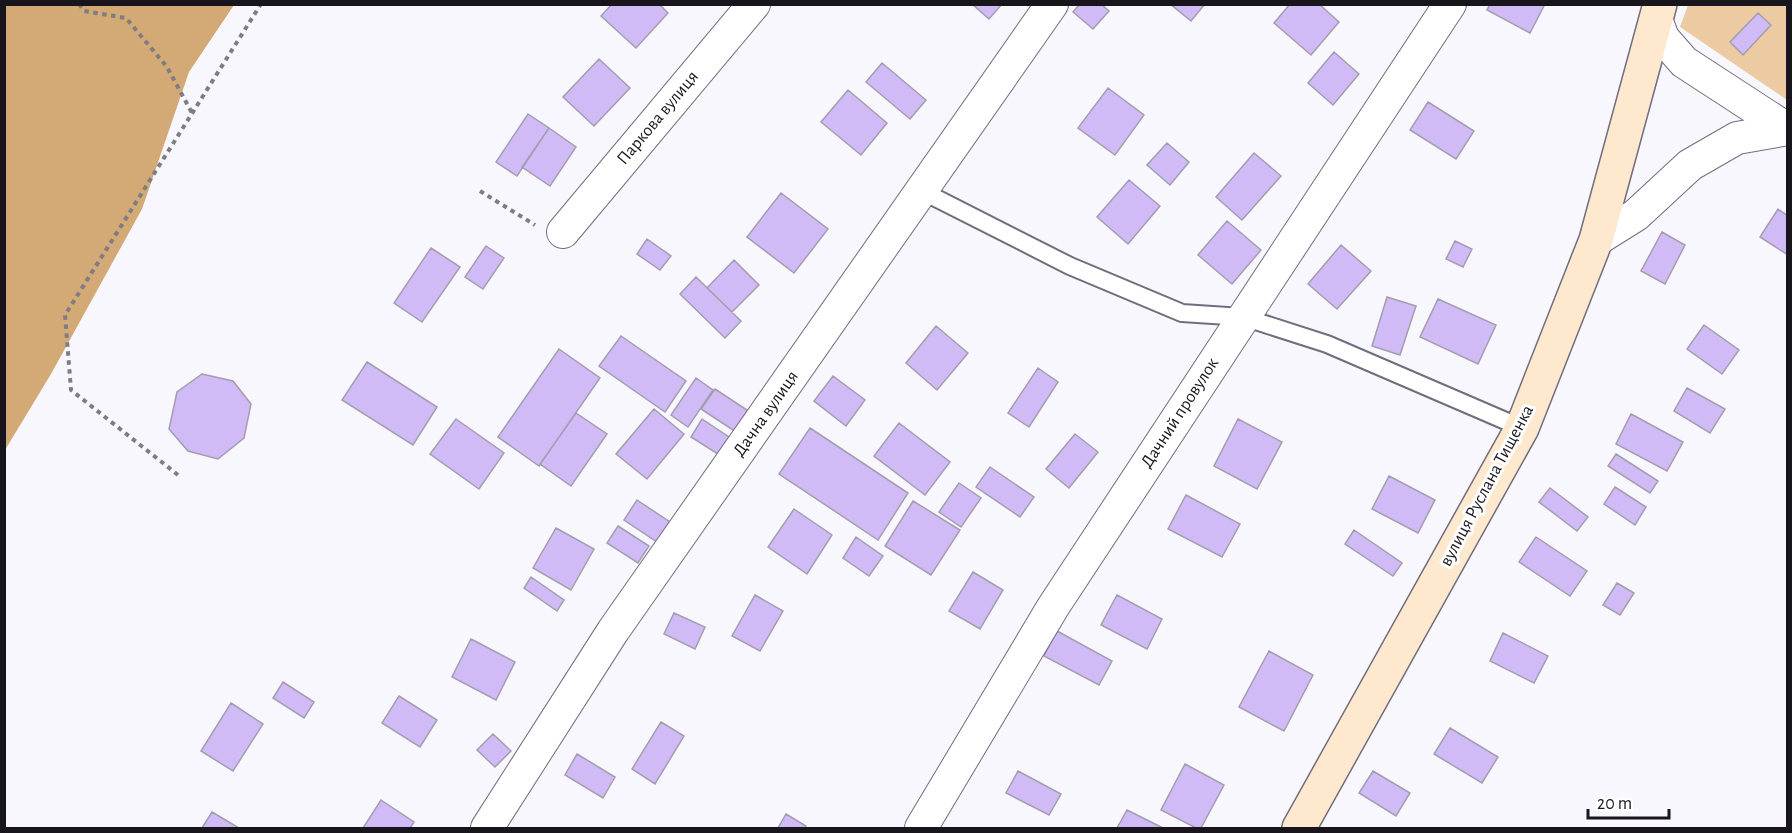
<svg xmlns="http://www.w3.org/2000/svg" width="1792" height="833" font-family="'Alegreya Sans',sans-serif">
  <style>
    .green { fill: #eccba3 }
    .forest { fill: #d3a975 }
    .building { fill: #d0bbf7; stroke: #a39daf; stroke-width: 1.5 }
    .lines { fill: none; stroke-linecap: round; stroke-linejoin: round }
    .lane-casing { stroke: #726d7d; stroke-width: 20 }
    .street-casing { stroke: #726d7d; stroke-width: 34 }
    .secondary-casing { stroke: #726d7d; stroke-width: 36 }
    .path { stroke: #7f7c83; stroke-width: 4; stroke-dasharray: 4.5 4.5; stroke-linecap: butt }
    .lane { stroke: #fff; stroke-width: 16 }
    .street { stroke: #fff; stroke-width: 32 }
    .secondary { stroke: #fee9ce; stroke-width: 33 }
    .labels { text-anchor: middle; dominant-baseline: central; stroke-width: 6; stroke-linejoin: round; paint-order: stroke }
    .street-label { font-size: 18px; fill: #18151c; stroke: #fff }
  </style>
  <rect width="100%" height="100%" fill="#f9f7fe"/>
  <path class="green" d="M 1688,5 L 1787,5 L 1787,100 L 1680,27 Z"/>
  <path class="forest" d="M 5,4 L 234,5 L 189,72 L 142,209 L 51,374 L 5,450 Z"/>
  <path class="building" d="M 612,4 L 659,4 L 668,13 L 636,48 L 601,16 Z
    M 972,4 L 1002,4 L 989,19 Z
    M 1080,4 L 1101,4 L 1109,11 L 1093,29 L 1073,12 Z
    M 1170,4 L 1205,4 L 1191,21 Z
    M 1290,4 L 1319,4 L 1339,22 L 1311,55 L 1274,23 Z
    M 1490,4 L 1545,4 L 1530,33 L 1487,10 Z
    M 1758,13 L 1771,25 L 1743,55 L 1730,42 Z
    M 1334,52 L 1359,74 L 1333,105 L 1308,83 Z
    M 599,59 L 630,88 L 594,126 L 563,97 Z
    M 882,63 L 926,100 L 910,119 L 866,82 Z
    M 1108,88 L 1144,115 L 1115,155 L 1078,128 Z
    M 848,90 L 887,123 L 861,155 L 821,122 Z
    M 1428,102 L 1474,131 L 1456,159 L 1410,130 Z
    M 528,114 L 549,128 L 517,176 L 496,162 Z
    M 549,128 L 576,147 L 550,186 L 522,167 Z
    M 1167,143 L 1189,162 L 1170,185 L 1147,165 Z
    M 1254,153 L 1281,176 L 1242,220 L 1216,197 Z
    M 1129,180 L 1160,206 L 1128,244 L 1097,217 Z
    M 781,193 L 828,229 L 794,273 L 747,237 Z
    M 1778,209 L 1788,216 L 1788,255 L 1760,237 Z
    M 1227,221 L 1261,250 L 1232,284 L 1198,255 Z
    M 1662,232 L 1685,245 L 1665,284 L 1641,271 Z
    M 647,239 L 671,256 L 660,270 L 637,254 Z
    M 1455,241 L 1472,249 L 1463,267 L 1446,259 Z
    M 1341,245 L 1371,271 L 1337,309 L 1308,284 Z
    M 486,246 L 504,258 L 483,289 L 465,277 Z
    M 431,248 L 460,267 L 422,322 L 394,303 Z
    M 734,260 L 759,285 L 732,312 L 707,288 Z
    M 696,277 L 741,321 L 725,338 L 680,294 Z
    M 1387,297 L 1416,306 L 1400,355 L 1372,346 Z
    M 1438,299 L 1496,325 L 1478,364 L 1420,337 Z
    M 1704,325 L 1739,350 L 1722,374 L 1687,349 Z
    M 936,326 L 968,353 L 937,390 L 906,363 Z
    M 621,336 L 686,381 L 665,412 L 599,366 Z
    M 559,349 L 600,378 L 539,466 L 498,437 Z
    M 367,362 L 437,407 L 413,445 L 342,400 Z
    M 1038,368 L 1058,382 L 1029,427 L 1008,413 Z
    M 202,374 L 233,381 L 251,404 L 244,438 L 218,459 L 188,451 L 169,429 L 177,392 Z
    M 833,376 L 865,400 L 846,426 L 814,401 Z
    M 696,378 L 713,390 L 688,427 L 671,415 Z
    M 1687,388 L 1725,409 L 1710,433 L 1674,411 Z
    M 715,389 L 753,414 L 739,434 L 701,409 Z
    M 654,409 L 684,434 L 647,479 L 616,454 Z
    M 576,413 L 607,434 L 571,486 L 540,464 Z
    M 1631,414 L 1683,442 L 1667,471 L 1616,444 Z
    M 456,419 L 504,453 L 479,489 L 430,454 Z
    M 702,419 L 735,441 L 724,458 L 691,437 Z
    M 1238,419 L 1282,442 L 1257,489 L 1214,466 Z
    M 899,423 L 950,462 L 925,495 L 874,456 Z
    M 810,428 L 908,493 L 878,540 L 779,474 Z
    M 1075,434 L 1098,452 L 1069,488 L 1046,469 Z
    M 1616,454 L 1658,481 L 1650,493 L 1608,466 Z
    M 990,467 L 1034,497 L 1020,517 L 976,487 Z
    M 1389,476 L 1435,500 L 1418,533 L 1372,509 Z
    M 959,483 L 981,498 L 961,527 L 939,512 Z
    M 1615,487 L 1646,507 L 1635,525 L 1604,504 Z
    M 1550,488 L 1588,517 L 1577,531 L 1539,502 Z
    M 1186,495 L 1240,524 L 1222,557 L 1168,529 Z
    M 637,500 L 673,524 L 660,544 L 624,520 Z
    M 913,501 L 960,530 L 931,575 L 885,546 Z
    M 794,509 L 832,535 L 807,574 L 768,547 Z
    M 618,526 L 649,546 L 638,563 L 607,543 Z
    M 556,528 L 594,549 L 571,590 L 533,568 Z
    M 1354,530 L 1402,563 L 1393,576 L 1345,544 Z
    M 856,537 L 883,556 L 869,576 L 843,558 Z
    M 1536,537 L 1587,571 L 1570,596 L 1519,562 Z
    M 973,572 L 1003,590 L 980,629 L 949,611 Z
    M 531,577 L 564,600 L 557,611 L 524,588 Z
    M 1617,583 L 1634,593 L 1620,615 L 1603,605 Z
    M 755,595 L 783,611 L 760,651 L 732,636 Z
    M 1117,595 L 1162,619 L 1147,649 L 1101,625 Z
    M 674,613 L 705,627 L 695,649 L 664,634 Z
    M 1057,631 L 1112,661 L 1099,685 L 1044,656 Z
    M 1503,633 L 1548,656 L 1534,683 L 1490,661 Z
    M 471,639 L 515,662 L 496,700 L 452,677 Z
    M 1269,651 L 1313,675 L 1284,731 L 1239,707 Z
    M 283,682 L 314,702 L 304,718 L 273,698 Z
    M 399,696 L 437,720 L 420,747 L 382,723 Z
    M 231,703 L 263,724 L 233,771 L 201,751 Z
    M 661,722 L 684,736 L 655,784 L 632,769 Z
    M 1450,728 L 1498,757 L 1482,783 L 1434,754 Z
    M 493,734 L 511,751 L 495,767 L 477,750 Z
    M 577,754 L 615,777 L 603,798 L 565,775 Z
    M 1185,764 L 1224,785 L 1201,828 L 1196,828 L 1161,810 Z
    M 1018,771 L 1061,794 L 1049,815 L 1006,793 Z
    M 1373,771 L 1410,793 L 1396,816 L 1359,793 Z
    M 381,800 L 414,822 L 410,828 L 363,828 Z
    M 1127,810 L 1163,828 L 1117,828 Z
    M 212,812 L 239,828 L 202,828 Z
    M 786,814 L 806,826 L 805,828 L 778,828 Z"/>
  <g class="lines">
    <defs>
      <path id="lane" d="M 922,191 L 1070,266 L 1182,313 L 1243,317 L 1327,344 L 1522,428"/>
      <path id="street" d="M 1656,19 L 1663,38 L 1684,62 L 1787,129
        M 563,232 L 754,4
        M 1596,240 L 1636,215 L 1690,165 L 1737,138 L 1788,129
        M 487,828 L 613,631 L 1052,4
        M 921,828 L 1053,607 L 1450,4"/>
      <path id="secondary" d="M 1299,828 L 1522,428 L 1596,240 L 1660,4"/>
    </defs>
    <use href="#lane" class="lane-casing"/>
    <use href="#street" class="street-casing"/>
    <use href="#secondary" class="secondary-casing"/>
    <path class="path" d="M 79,4 L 84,11 L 126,18 L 167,67 L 192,113
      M 480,191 L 535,225
      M 178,475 L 71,390 L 65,315 L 261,4"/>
    <use href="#lane" class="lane"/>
    <use href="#street" class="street"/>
    <use href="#secondary" class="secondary"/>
  </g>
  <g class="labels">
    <g class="street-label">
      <text transform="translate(658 118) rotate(-50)">Паркова вулиця</text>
      <text transform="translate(1180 413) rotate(-57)">Дачний провулок</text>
      <text transform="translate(766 414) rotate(-55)">Дачна вулиця</text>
      <text transform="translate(1487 486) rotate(-62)">вулиця Руслана Тищенка</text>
    </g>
  </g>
  <rect width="1792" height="833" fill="none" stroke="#18151c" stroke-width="12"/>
  <path d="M1588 809v9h81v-9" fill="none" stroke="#18151c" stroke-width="3"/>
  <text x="1597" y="809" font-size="18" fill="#18151c" stroke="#ffffff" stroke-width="4.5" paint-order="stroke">20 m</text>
</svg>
